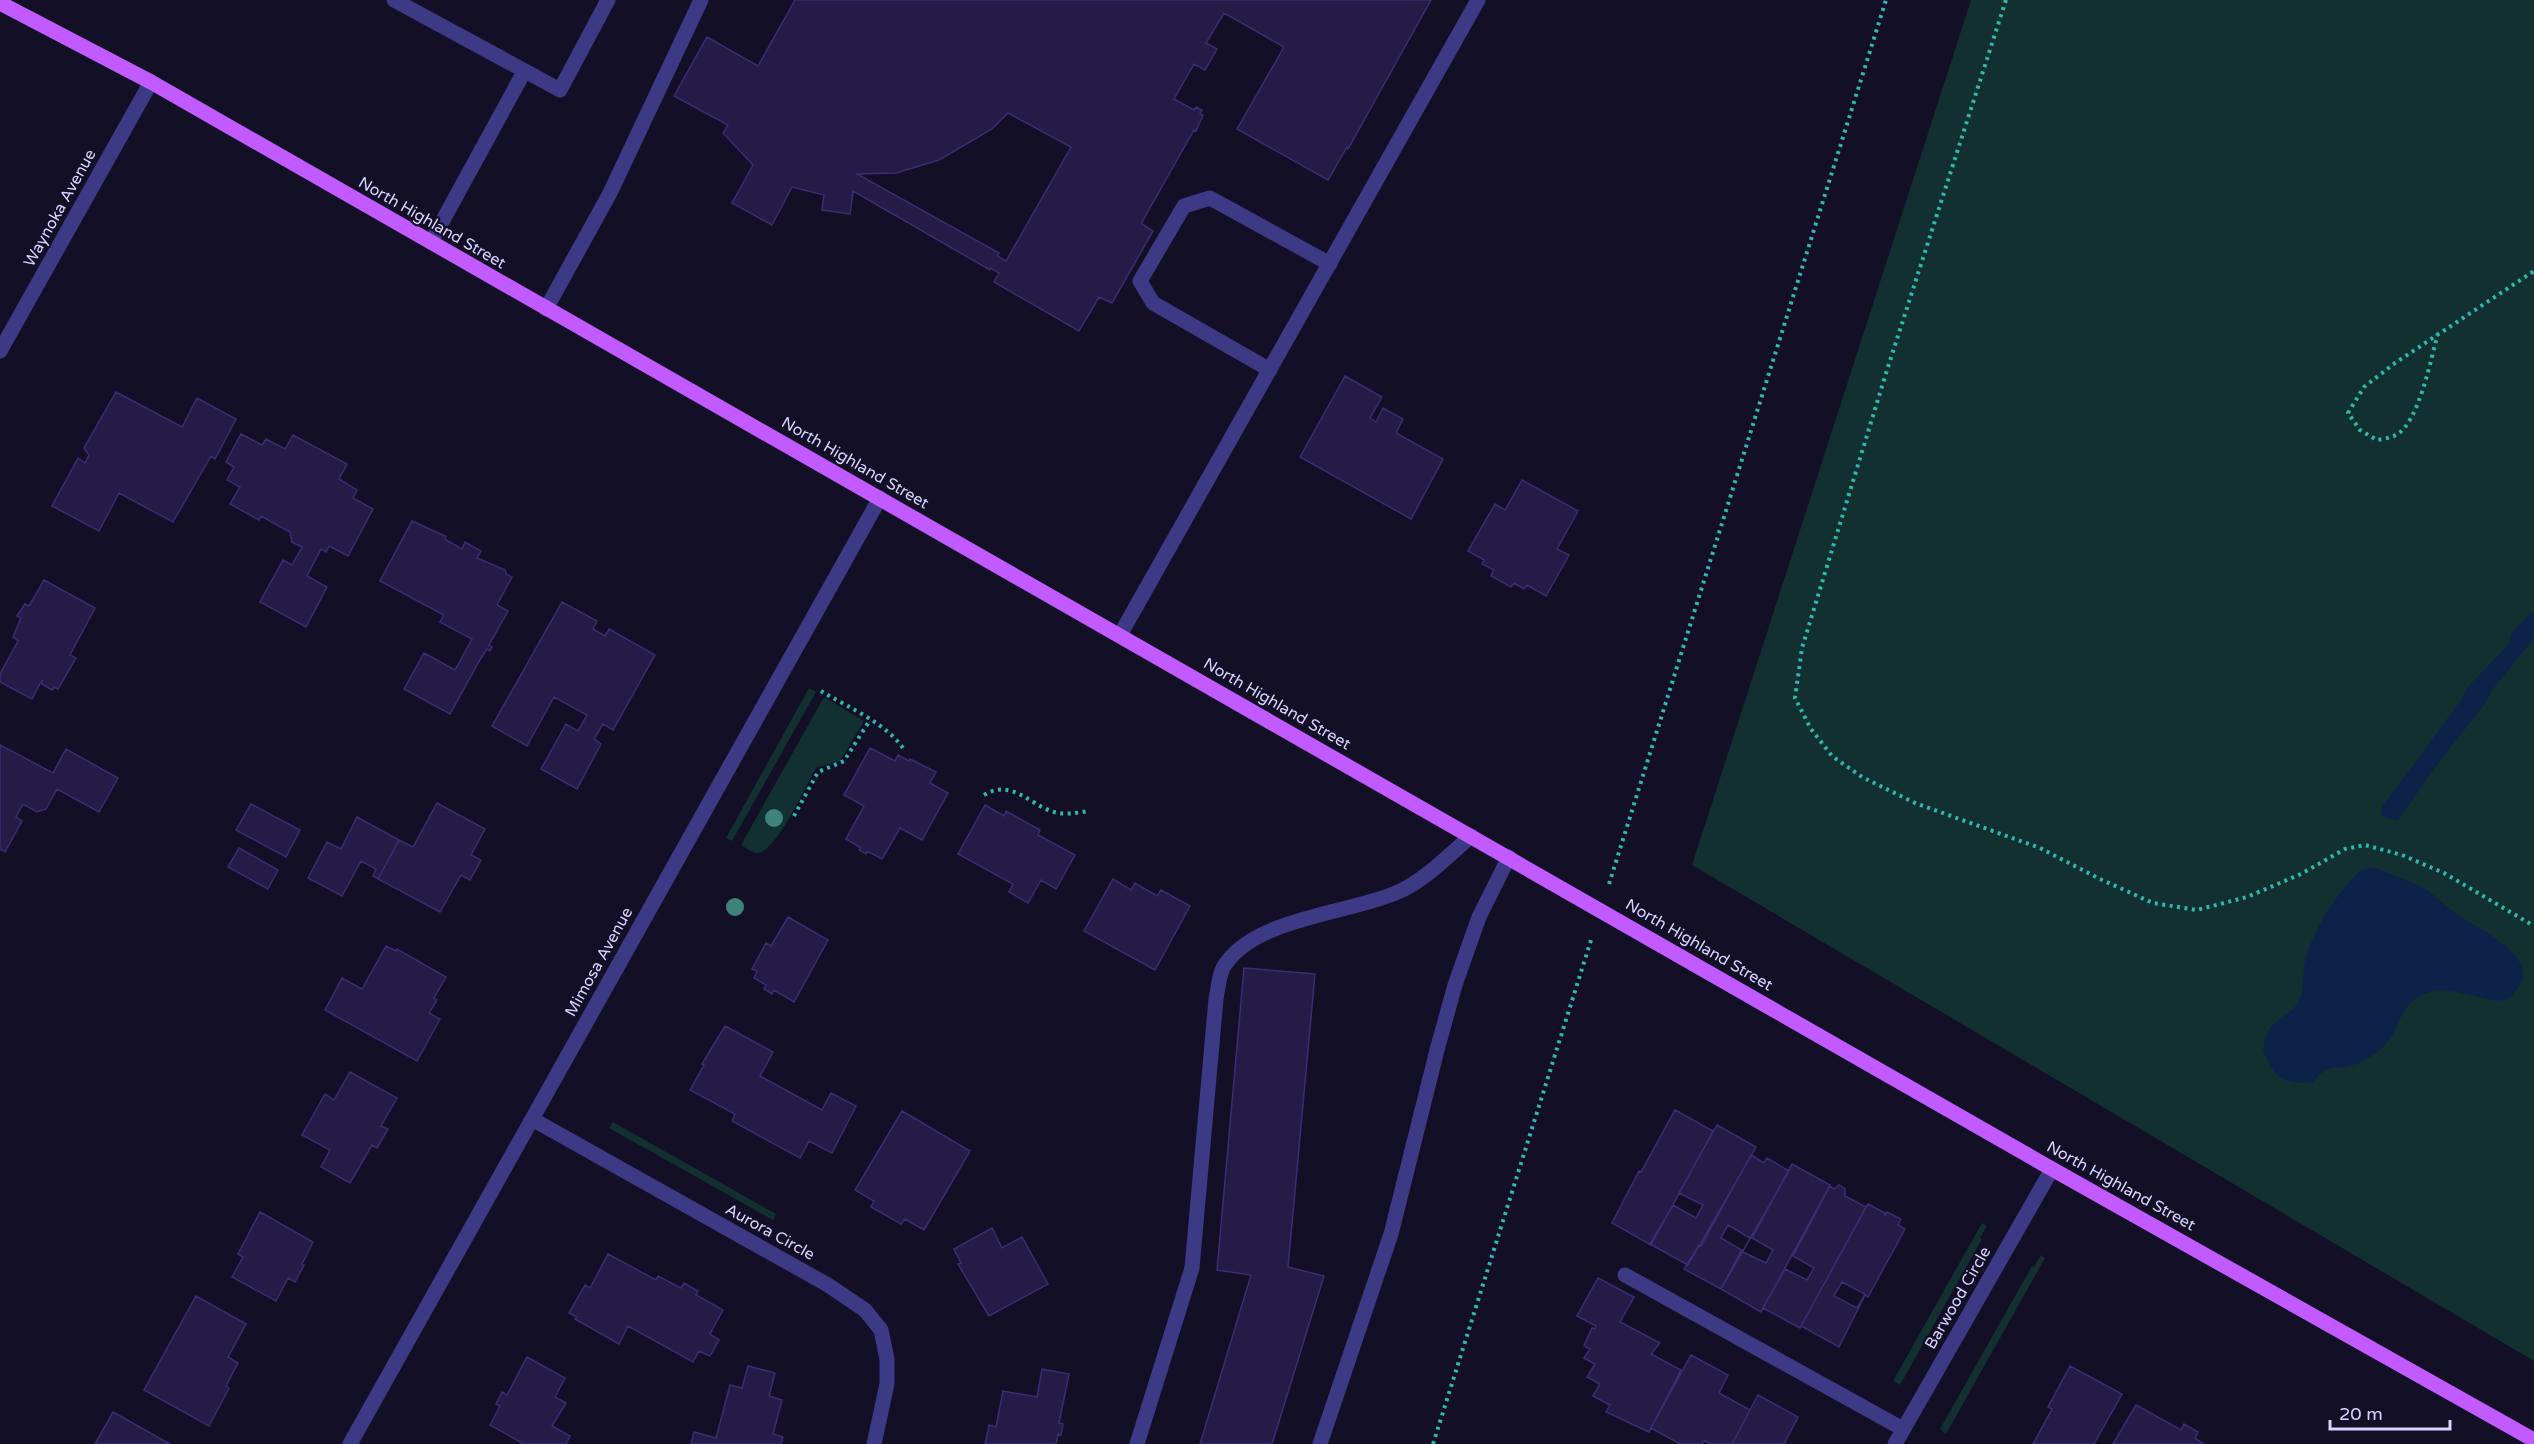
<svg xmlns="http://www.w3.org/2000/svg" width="2534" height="1444" font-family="'Varela Round',sans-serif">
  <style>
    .green { fill: #12302f }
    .water { fill: #0c2248 }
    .building { fill: #241b47; stroke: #3b2d73; stroke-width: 1.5; fill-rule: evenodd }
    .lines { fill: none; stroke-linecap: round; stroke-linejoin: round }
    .path { stroke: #2fb8b0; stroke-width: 4; stroke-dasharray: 3 4.5; stroke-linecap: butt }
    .minor { stroke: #3d3a85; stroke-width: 15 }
    .major { stroke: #c25bff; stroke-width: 15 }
    .tree { fill: #3d827b }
    .labels { text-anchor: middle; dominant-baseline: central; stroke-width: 4.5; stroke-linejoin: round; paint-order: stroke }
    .street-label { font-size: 16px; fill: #d9d4ff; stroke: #130f26 }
  </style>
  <rect width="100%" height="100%" fill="#130f26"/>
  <path class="green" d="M 1971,0 L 2534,0 L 2534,1361 L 1692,865 Z
    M 809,688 L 816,692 L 732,841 L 726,838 Z
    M 824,697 L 864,721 L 840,761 L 816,768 C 806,785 777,851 758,853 C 752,853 746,848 741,845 Z
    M 613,1122 L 776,1214 L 773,1220 L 609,1128 Z
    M 1982,1223 L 1987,1226 L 1980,1238 L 1982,1239 L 1900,1385 L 1893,1381 Z
    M 2041,1255 L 2045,1258 L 1946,1434 L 1940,1429 L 2032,1266 L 2034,1267 Z"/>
  <path class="water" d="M 2534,610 L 2534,638 L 2492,690 L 2486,702 L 2430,774 L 2398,821 L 2382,816 L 2381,808 L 2387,800 L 2462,699 L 2467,688 L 2509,644 L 2512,632 Z
    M 2376,868 C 2393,875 2411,881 2427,890 C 2437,897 2445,906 2455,913 C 2473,926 2534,952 2521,983 C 2517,989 2515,994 2509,998 C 2495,1008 2452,984 2429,992 C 2397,1002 2402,1028 2384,1046 C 2376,1054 2363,1062 2353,1065 C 2333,1071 2329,1062 2313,1082 C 2284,1086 2272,1076 2263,1049 C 2265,1042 2266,1032 2271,1027 C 2278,1017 2291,1014 2298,1003 C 2305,991 2302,975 2305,962 C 2312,931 2338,891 2362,869 Z"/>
  <path class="building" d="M 795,0 L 1431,0 L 1348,149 L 1347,147 L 1328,180 L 1237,129 L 1284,47 L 1224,13 L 1206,43 L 1217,49 L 1205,70 L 1194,64 L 1174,99 L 1194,110 L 1196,107 L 1202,110 L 1200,114 L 1203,115 L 1196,131 L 1194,130 L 1142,222 L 1142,224 L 1153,231 L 1112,303 L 1099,297 L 1079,331 L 994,282 L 999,273 L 991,268 L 990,270 L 853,191 L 850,214 L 822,210 L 824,195 L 792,187 L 772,225 L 732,203 L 753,165 L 723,133 L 728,125 L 674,96 L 707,37 L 758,66 ZM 1008,113 L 1071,147 L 1006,261 L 997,256 L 999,253 L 857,174 L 896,173 L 939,160 L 992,129 Z
    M 1345,376 L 1382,397 L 1370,418 L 1376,422 L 1383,408 L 1403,419 L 1396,433 L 1443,459 L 1411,519 L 1300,457 Z
    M 116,392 L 182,427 L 197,398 L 236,419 L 215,459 L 211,456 L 173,522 L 119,493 L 99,531 L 52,506 L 78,458 L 85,463 L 89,455 L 84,448 Z
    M 241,434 L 262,445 L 266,439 L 285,449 L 293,435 L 347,464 L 339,479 L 357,490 L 353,498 L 373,509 L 348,556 L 329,546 L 326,552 L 321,549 L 307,576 L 327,587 L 306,627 L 260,602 L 283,560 L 292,565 L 302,547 L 292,542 L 290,532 L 261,516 L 259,520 L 230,504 L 240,487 L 227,480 L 234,467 L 226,462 Z
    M 1522,480 L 1578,511 L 1557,549 L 1569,555 L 1546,596 L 1527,585 L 1524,589 L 1514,583 L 1511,587 L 1491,576 L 1494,570 L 1482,564 L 1484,560 L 1468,551 L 1495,504 L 1505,510 Z
    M 412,521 L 445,536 L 446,540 L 462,549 L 465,542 L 481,551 L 477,558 L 505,570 L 506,574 L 512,577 L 497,605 L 508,611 L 489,645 L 492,647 L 490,651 L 487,649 L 481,658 L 450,714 L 404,689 L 424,653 L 455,670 L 472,639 L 440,622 L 444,615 L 380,581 Z
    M 44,580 L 95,608 L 70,655 L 76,658 L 58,689 L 54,687 L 52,690 L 42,684 L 42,680 L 32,699 L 0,682 L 0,674 L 18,641 L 13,637 L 21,618 L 17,616 L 25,604 L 29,606 Z
    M 562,602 L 597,621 L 593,629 L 605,636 L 609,629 L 655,655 L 613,730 L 603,724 L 594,739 L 601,744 L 577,789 L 541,769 L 566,724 L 578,731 L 587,715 L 554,697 L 527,746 L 492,726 Z
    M 0,745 L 53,773 L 66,749 L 118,778 L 99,812 L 57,789 L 46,809 L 37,812 L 23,804 L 16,817 L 22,821 L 5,852 L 0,849 Z
    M 870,748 L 895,761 L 898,755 L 909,761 L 910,759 L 936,772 L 930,783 L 948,793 L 922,840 L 900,828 L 882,859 L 867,851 L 866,854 L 859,850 L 861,848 L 846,839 L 864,806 L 844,795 Z
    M 437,803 L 485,829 L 471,855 L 481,860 L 470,880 L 461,875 L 440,912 L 378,879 L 399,840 L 413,847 Z
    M 251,804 L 300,830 L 286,857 L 236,830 Z
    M 985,805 L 1004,816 L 1006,811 L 1040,830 L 1038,835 L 1075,855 L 1056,889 L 1041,880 L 1028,903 L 1009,892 L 1013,884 L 958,854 Z
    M 357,817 L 399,840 L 378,879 L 373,876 L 376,869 L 361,861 L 342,896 L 308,878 L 327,842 L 341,849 Z
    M 239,848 L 278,870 L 268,889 L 228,867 Z
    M 1113,879 L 1131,890 L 1135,883 L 1157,896 L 1161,890 L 1190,906 L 1155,970 L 1084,931 Z
    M 788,917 L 828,940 L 794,1002 L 774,990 L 772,994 L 764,989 L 766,985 L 754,978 L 757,971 L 752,969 L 766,943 L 771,946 Z
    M 386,946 L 396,951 L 397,949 L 446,977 L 434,998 L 437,1000 L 429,1013 L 440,1019 L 417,1061 L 325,1010 L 342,978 L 362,989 Z
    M 1244,968 L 1315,974 L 1288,1267 L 1324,1276 L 1272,1444 L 1200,1444 L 1251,1275 L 1217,1270 Z
    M 725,1026 L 773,1052 L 760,1076 L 822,1110 L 831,1093 L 856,1106 L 832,1153 L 809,1141 L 800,1158 L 732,1121 L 735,1114 L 690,1090 L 704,1065 L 702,1064 Z
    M 350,1072 L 397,1098 L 381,1126 L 388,1129 L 377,1148 L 372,1145 L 350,1183 L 321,1167 L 330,1150 L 302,1135 L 325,1094 L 334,1100 Z
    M 1675,1110 L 1713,1131 L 1651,1245 L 1612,1223 L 1639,1171 L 1641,1172 Z
    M 902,1111 L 970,1151 L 924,1230 L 905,1219 L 901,1224 L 871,1207 L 874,1201 L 855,1190 Z
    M 1717,1125 L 1756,1147 L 1688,1265 L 1650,1244 L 1673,1205 L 1696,1218 L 1703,1205 L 1679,1193 Z
    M 1751,1155 L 1764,1163 L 1767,1158 L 1789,1171 L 1721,1289 L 1684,1269 L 1699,1245 L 1701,1246 ZM 1728,1225 L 1750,1238 L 1743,1251 L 1721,1238 Z
    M 1792,1164 L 1830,1185 L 1761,1312 L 1721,1289 L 1741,1251 L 1766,1263 L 1773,1250 L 1752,1238 Z
    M 1839,1185 L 1845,1189 L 1845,1196 L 1866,1207 L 1800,1328 L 1763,1308 L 1785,1269 L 1807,1280 L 1814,1268 L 1793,1256 L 1830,1186 L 1834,1189 Z
    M 1868,1204 L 1885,1213 L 1885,1216 L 1887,1212 L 1901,1219 L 1898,1225 L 1905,1229 L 1868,1297 L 1865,1295 L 1839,1347 L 1801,1326 ZM 1842,1282 L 1865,1294 L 1857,1308 L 1834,1296 Z
    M 260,1212 L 313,1242 L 302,1264 L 304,1265 L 295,1282 L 288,1278 L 276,1301 L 232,1277 L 243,1257 L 238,1254 Z
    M 992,1228 L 1002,1248 L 1022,1237 L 1048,1284 L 989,1316 L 958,1264 L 961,1263 L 954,1249 Z
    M 608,1254 L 656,1280 L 658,1276 L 681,1288 L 684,1283 L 698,1291 L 696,1295 L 723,1310 L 710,1334 L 719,1340 L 710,1356 L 699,1351 L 693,1362 L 628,1326 L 619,1344 L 575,1319 L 577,1317 L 569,1313 L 585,1285 L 590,1288 Z
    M 1598,1278 L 1634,1297 L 1620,1322 L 1660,1343 L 1651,1354 L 1681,1370 L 1649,1432 L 1606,1412 L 1610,1405 L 1593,1396 L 1600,1384 L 1587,1377 L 1595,1364 L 1584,1358 L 1590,1349 L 1584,1346 L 1592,1328 L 1595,1329 L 1596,1326 L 1577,1316 Z
    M 196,1296 L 246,1324 L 228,1357 L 238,1363 L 226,1386 L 229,1388 L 209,1426 L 144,1390 Z
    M 1691,1355 L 1728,1375 L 1719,1393 L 1750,1410 L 1732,1444 L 1711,1444 L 1704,1440 L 1702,1444 L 1680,1444 L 1651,1428 Z
    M 527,1357 L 565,1378 L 555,1397 L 566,1403 L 552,1426 L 570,1436 L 566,1444 L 524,1444 L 490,1425 L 500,1406 L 496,1404 L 502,1392 L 507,1395 Z
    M 748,1366 L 775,1373 L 769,1396 L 782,1400 L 773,1434 L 783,1437 L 781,1444 L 691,1444 L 694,1432 L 716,1438 L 730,1385 L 742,1388 Z
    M 2070,1366 L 2122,1394 L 2094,1444 L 2033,1444 L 2052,1409 L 2048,1407 Z
    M 1042,1369 L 1069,1374 L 1059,1423 L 1063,1424 L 1061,1435 L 1058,1434 L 1056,1444 L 985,1444 L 989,1425 L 996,1427 L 1003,1391 L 1037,1397 Z
    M 1758,1395 L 1798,1417 L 1784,1444 L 1732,1444 Z
    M 2136,1405 L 2181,1430 L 2184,1424 L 2198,1432 L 2195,1438 L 2204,1444 L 2113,1444 Z
    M 113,1412 L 170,1444 L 95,1444 Z"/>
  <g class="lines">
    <path class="path" d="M 2006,0 L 1887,370 L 1802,648 L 1795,698 L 1811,729 L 1832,756 L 1862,777 L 1915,803 L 2040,848 L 2100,879 L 2153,903 L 2197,910 L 2247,897 L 2301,874 L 2345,849 L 2365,845 L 2402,855 L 2444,873 L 2534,926
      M 2438,333 C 2431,358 2419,423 2396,435 C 2390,438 2383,439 2377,440 L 2360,430 L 2348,413 L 2364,387 L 2395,363 L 2534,271
      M 821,691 C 849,708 887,723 905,751
      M 984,795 C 1011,778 1030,805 1054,812 C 1065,815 1077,813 1088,811
      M 794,816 L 818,772 L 844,761 L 870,720
      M 1609,884 L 1886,0
      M 1433,1444 L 1592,937"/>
    <path class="minor" d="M 394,0 L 560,90 L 608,0
      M 431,242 L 524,72
      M 546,309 L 610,193 L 701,0
      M 0,351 L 151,82
      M 1270,370 L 1153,303 L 1140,281 L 1184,206 L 1210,198 L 1330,264
      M 1120,635 L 1478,0
      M 532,1119 L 828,1285 L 865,1310 L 881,1330 L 887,1359 L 887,1384 L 874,1444
      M 1625,1275 L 1903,1429
      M 350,1444 L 880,498
      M 1137,1444 L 1192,1268 L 1216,999 C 1218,989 1219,976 1223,968 C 1251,918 1349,914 1398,892 C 1425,880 1448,856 1471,836
      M 1320,1444 L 1391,1234 L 1437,1050 L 1455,985 L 1479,917 L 1509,857
      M 1895,1444 L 2052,1169"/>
    <path class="major" d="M 0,3 L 151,82 L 2052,1169 L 2534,1440"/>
  </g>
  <g class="tree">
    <circle cx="774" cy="818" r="9"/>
    <circle cx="735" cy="907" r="9"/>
  </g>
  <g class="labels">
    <g class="street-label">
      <text transform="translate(60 208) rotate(-61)">Waynoka Avenue</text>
      <text transform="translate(432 223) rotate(30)">North Highland Street</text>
      <text transform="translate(855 463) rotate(30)">North Highland Street</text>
      <text transform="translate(1277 704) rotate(30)">North Highland Street</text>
      <text transform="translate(1699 945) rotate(30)">North Highland Street</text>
      <text transform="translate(599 962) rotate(-61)">Mimosa Avenue</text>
      <text transform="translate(2121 1186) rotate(29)">North Highland Street</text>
      <text transform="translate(770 1232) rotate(29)">Aurora Circle</text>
      <text transform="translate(1958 1298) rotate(-60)">Barwood Circle</text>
    </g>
  </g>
  <path d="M2330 1420v9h120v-9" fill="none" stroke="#d9d4ff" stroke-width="3"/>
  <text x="2339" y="1420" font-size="18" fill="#d9d4ff" stroke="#130f26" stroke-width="4.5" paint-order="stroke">20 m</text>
</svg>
